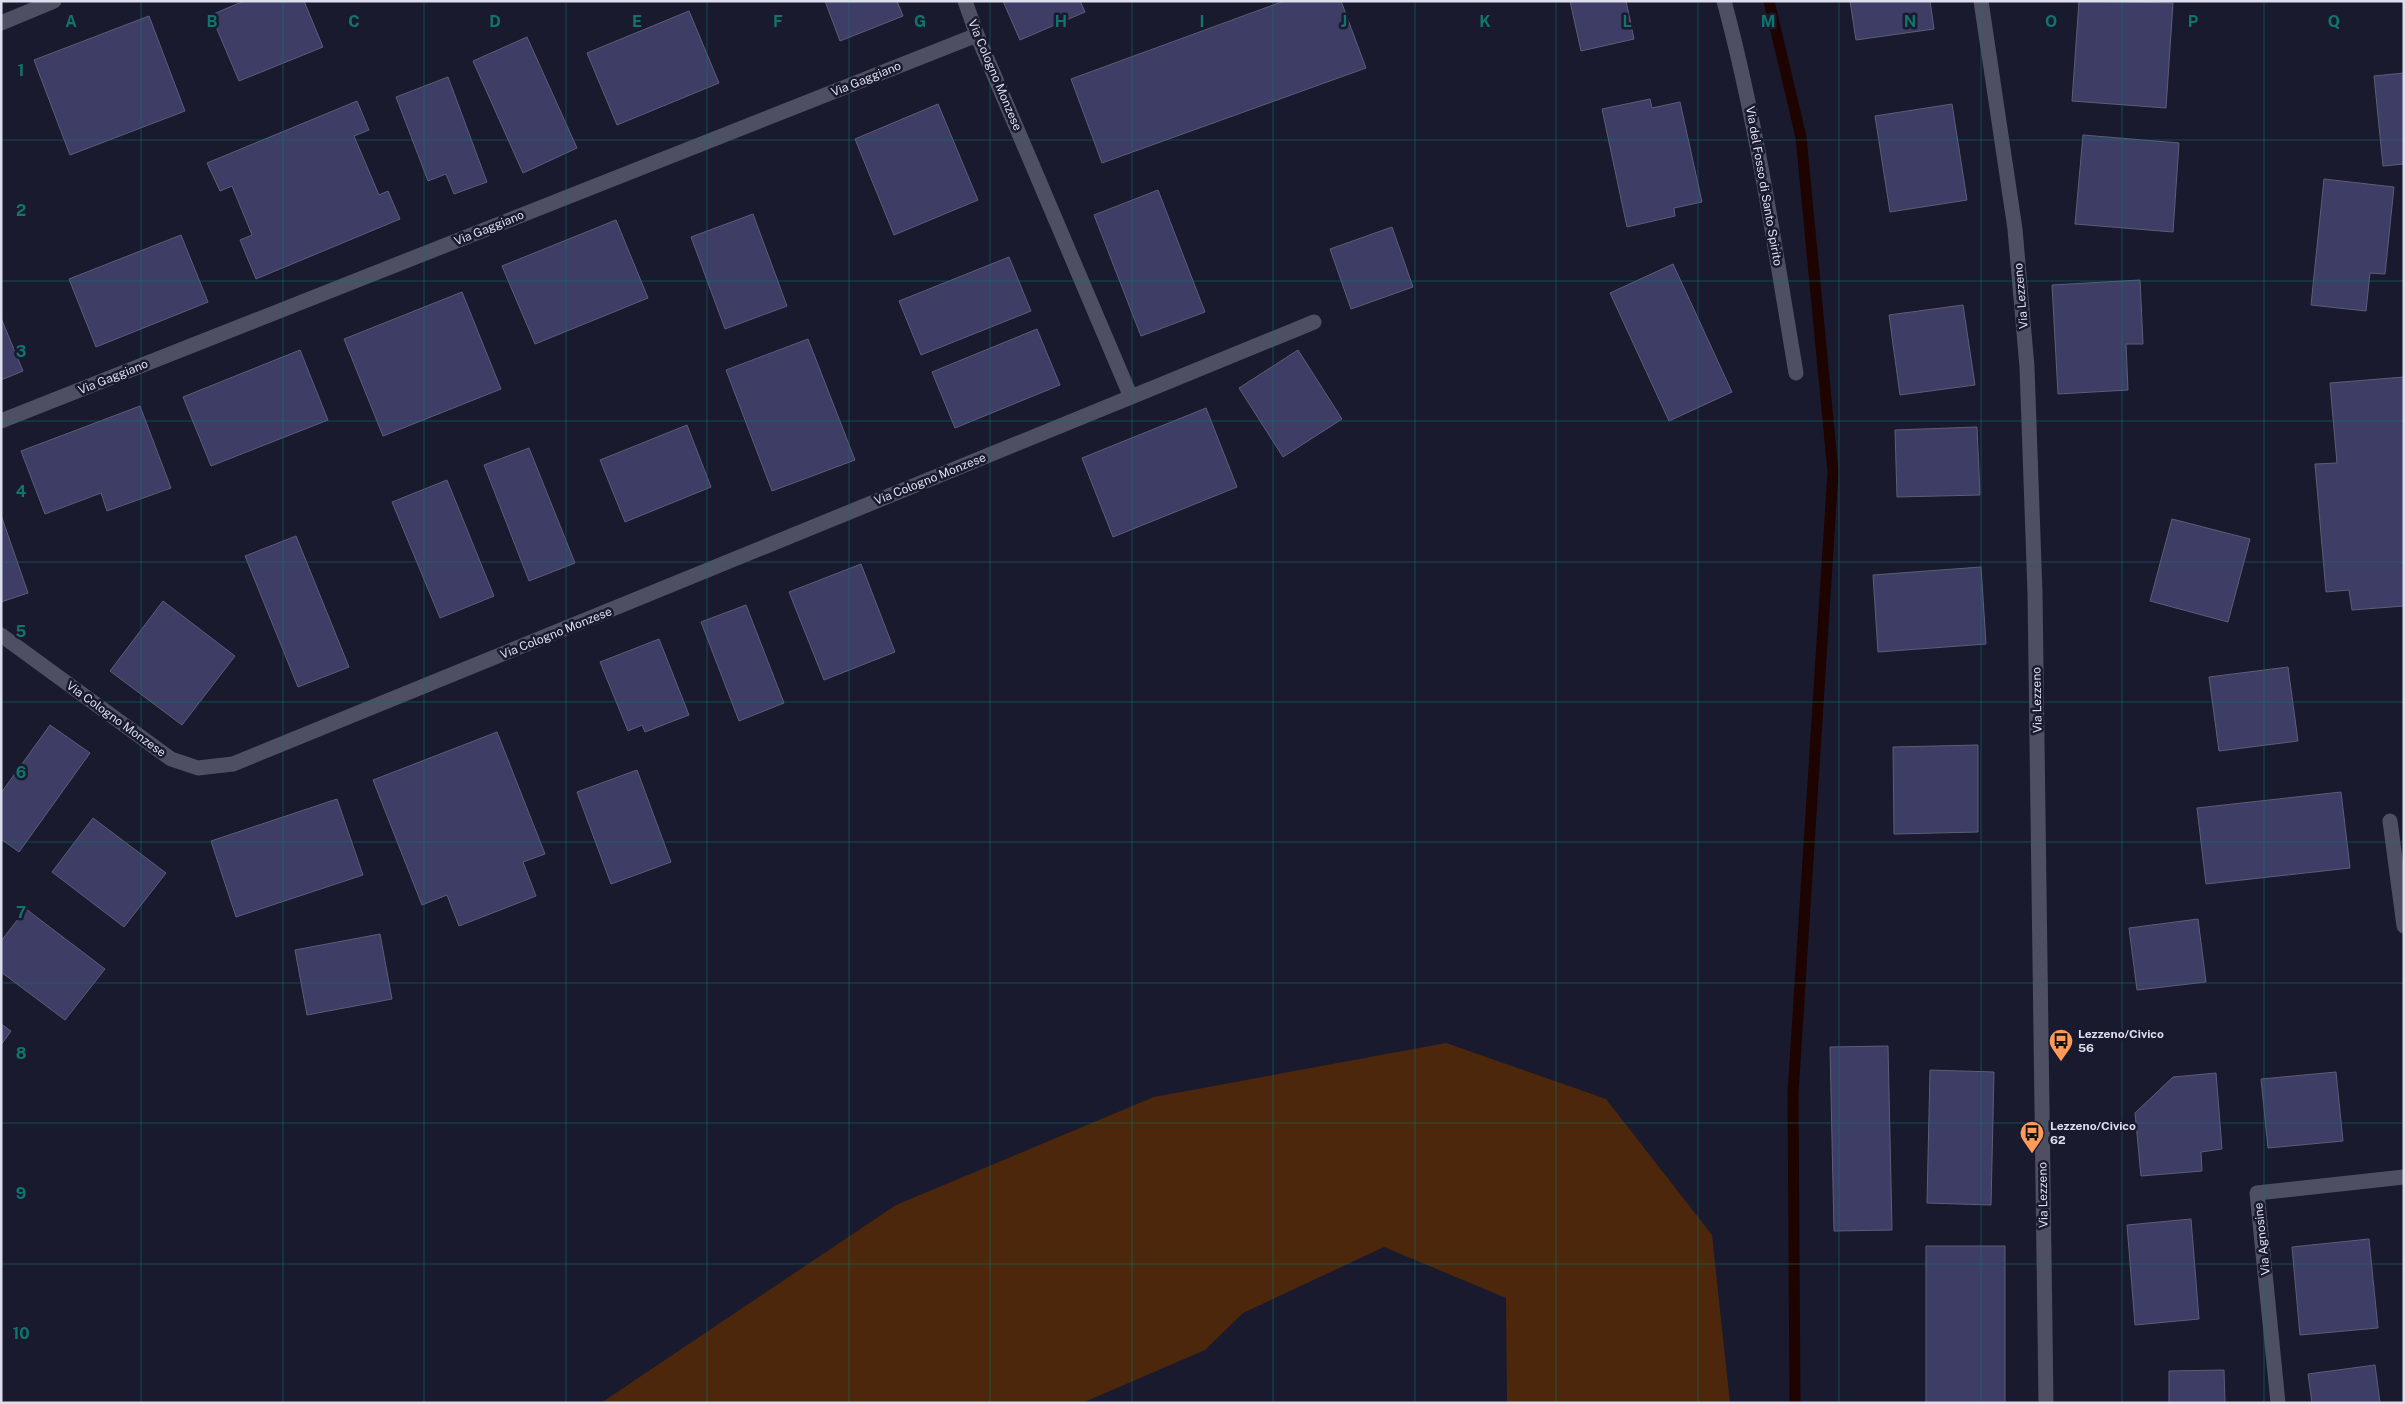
<svg xmlns="http://www.w3.org/2000/svg" width="2405" height="1404" font-family="'Public Sans',sans-serif">
  <style>
    .green { fill: #4c270c }
    .lines { fill: none; stroke-linecap: round; stroke-linejoin: round }
    .stream { stroke: #1e0400; stroke-width: 11 }
    .building { fill: #3d3d66; stroke: #5c5d77 }
    .street { stroke: #4e4f62; stroke-width: 15 }
    .grid { fill: none; stroke: #0f766e; stroke-width: 1; stroke-opacity: 0.55 }
    .labels { text-anchor: middle; dominant-baseline: central; stroke-width: 5; stroke-linejoin: round; paint-order: stroke }
    .street-label { font-size: 12px; fill: #dedfee; stroke: #1a1a2f }
    .poi-label { font-size: 12px; font-weight: bold; fill: #dedfee; stroke: #1a1a2f; text-anchor: start }
    .grid-label { font-size: 16px; text-anchor: middle; font-weight: bold; fill: #0f766e; stroke: #1a1a2f; stroke-width: 5; stroke-linejoin: round; paint-order: stroke }
  </style>
  <rect width="100%" height="100%" fill="#1a1a2f"/>
  <path class="green" d="M 1446,1043 L 1606,1099 L 1712,1235 L 1730,1403 L 1507,1403 L 1506,1298 L 1384,1247 L 1243,1313 L 1205,1350 L 1082,1403 L 601,1403 L 896,1205 L 1154,1097 Z"/>
  <g class="lines">
    <path class="stream" d="M 1769,1 L 1801,137 L 1833,472 L 1793,1093 L 1795,1403"/>
  </g>
  <path class="building" d="M 244,1 L 304,1 L 323,47 L 239,81 L 211,15 Z
    M 825,1 L 897,1 L 903,16 L 840,41 Z
    M 1003,1 L 1080,1 L 1085,12 L 1020,40 Z
    M 1284,1 L 1341,1 L 1366,68 L 1102,163 L 1071,79 Z
    M 1570,1 L 1626,1 L 1634,39 L 1581,51 Z
    M 1850,1 L 1930,1 L 1934,29 L 1856,40 Z
    M 2079,1 L 2173,3 L 2166,108 L 2072,101 Z
    M 689,11 L 719,83 L 617,125 L 587,53 Z
    M 149,16 L 185,111 L 70,155 L 34,60 Z
    M 527,37 L 577,148 L 523,173 L 473,61 Z
    M 2404,73 L 2404,164 L 2383,166 L 2374,76 Z
    M 448,77 L 487,182 L 454,194 L 446,174 L 428,181 L 396,97 Z
    M 1650,99 L 1652,108 L 1680,102 L 1702,202 L 1674,208 L 1675,216 L 1627,227 L 1602,109 Z
    M 357,101 L 369,130 L 354,136 L 379,195 L 388,191 L 400,219 L 256,279 L 240,240 L 252,235 L 232,186 L 220,191 L 207,163 Z
    M 938,104 L 978,200 L 894,235 L 855,139 Z
    M 1952,104 L 1967,200 L 1890,212 L 1875,116 Z
    M 2083,135 L 2179,143 L 2173,232 L 2075,224 Z
    M 2324,179 L 2394,187 L 2385,274 L 2370,273 L 2366,311 L 2311,305 Z
    M 1158,190 L 1205,312 L 1141,336 L 1094,215 Z
    M 753,214 L 787,306 L 725,329 L 691,237 Z
    M 616,220 L 648,298 L 535,344 L 502,266 Z
    M 1392,227 L 1413,287 L 1351,309 L 1330,249 Z
    M 181,235 L 208,302 L 96,347 L 69,279 Z
    M 1009,257 L 1031,311 L 921,355 L 899,301 Z
    M 1673,264 L 1732,392 L 1669,421 L 1610,293 Z
    M 2140,280 L 2143,344 L 2126,344 L 2128,390 L 2058,394 L 2052,285 Z
    M 462,292 L 501,389 L 383,436 L 344,339 Z
    M 1963,305 L 1975,385 L 1900,395 L 1889,315 Z
    M 1,318 L 23,371 L 1,380 Z
    M 1037,329 L 1060,385 L 955,428 L 932,372 Z
    M 808,339 L 855,460 L 772,491 L 726,370 Z
    M 300,350 L 328,420 L 211,466 L 183,397 Z
    M 1298,350 L 1342,419 L 1283,457 L 1239,388 Z
    M 2404,377 L 2404,606 L 2352,610 L 2349,590 L 2326,592 L 2315,464 L 2337,463 L 2330,383 Z
    M 140,406 L 171,488 L 107,511 L 101,493 L 45,514 L 21,451 Z
    M 1206,408 L 1237,487 L 1113,537 L 1082,458 Z
    M 687,425 L 711,487 L 625,522 L 600,460 Z
    M 1977,427 L 1980,495 L 1897,497 L 1895,430 Z
    M 529,448 L 575,563 L 529,581 L 484,465 Z
    M 447,480 L 494,596 L 440,618 L 392,502 Z
    M 1,515 L 28,593 L 1,602 Z
    M 2172,519 L 2250,539 L 2228,622 L 2150,601 Z
    M 296,536 L 349,667 L 298,687 L 245,556 Z
    M 861,564 L 895,652 L 824,680 L 789,592 Z
    M 1981,567 L 1986,644 L 1878,652 L 1873,575 Z
    M 163,601 L 235,656 L 182,725 L 110,671 Z
    M 746,605 L 784,703 L 739,721 L 701,622 Z
    M 659,639 L 689,715 L 645,732 L 642,725 L 628,731 L 600,662 Z
    M 2288,667 L 2298,741 L 2219,751 L 2209,677 Z
    M 50,725 L 90,753 L 19,852 L 1,839 L 1,793 Z
    M 497,732 L 545,854 L 523,862 L 536,896 L 459,926 L 447,895 L 422,905 L 373,780 Z
    M 1978,745 L 1978,832 L 1894,834 L 1893,747 Z
    M 637,770 L 671,862 L 611,884 L 577,792 Z
    M 2341,792 L 2350,868 L 2206,884 L 2197,808 Z
    M 337,799 L 363,875 L 236,917 L 211,841 Z
    M 93,818 L 166,873 L 124,927 L 52,872 Z
    M 26,909 L 105,969 L 65,1020 L 1,972 L 1,941 Z
    M 2198,919 L 2206,982 L 2137,990 L 2129,928 Z
    M 380,934 L 392,999 L 307,1015 L 295,950 Z
    M 1,1024 L 11,1031 L 1,1045 Z
    M 1888,1046 L 1892,1230 L 1834,1231 L 1830,1047 Z
    M 1930,1070 L 1994,1072 L 1991,1205 L 1927,1203 Z
    M 2336,1072 L 2343,1141 L 2268,1148 L 2261,1079 Z
    M 2216,1073 L 2222,1149 L 2201,1152 L 2202,1171 L 2141,1176 L 2135,1113 L 2173,1077 Z
    M 2191,1219 L 2199,1319 L 2135,1325 L 2127,1225 Z
    M 2369,1239 L 2378,1328 L 2300,1335 L 2292,1247 Z
    M 1926,1246 L 2005,1246 L 2005,1403 L 1926,1403 Z
    M 2375,1365 L 2380,1403 L 2312,1403 L 2308,1374 Z
    M 2224,1370 L 2225,1403 L 2169,1403 L 2169,1371 Z"/>
  <g class="lines">
    <path class="street" d="M 1724,1 C 1757,123 1775,249 1796,373
      M 1981,1 L 2015,229 L 2027,367 L 2035,593 L 2046,1403
      M 1,23 L 54,1
      M 1131,397 L 1314,322
      M 1,421 L 977,35
      M 1,635 L 171,759 L 198,768 L 233,764 L 1131,397 L 977,35 L 965,1
      M 2390,821 L 2404,926
      M 2278,1403 L 2257,1193 L 2404,1177"/>
  </g>
  <path class="grid" d="M 141,1 L 141,1403M 283,1 L 283,1403M 424,1 L 424,1403M 566,1 L 566,1403M 707,1 L 707,1403M 849,1 L 849,1403M 990,1 L 990,1403M 1132,1 L 1132,1403M 1273,1 L 1273,1403M 1415,1 L 1415,1403M 1556,1 L 1556,1403M 1698,1 L 1698,1403M 1839,1 L 1839,1403M 1981,1 L 1981,1403M 2122,1 L 2122,1403M 2264,1 L 2264,1403M 1,140 L 2404,140M 1,281 L 2404,281M 1,421 L 2404,421M 1,562 L 2404,562M 1,702 L 2404,702M 1,842 L 2404,842M 1,983 L 2404,983M 1,1123 L 2404,1123M 1,1264 L 2404,1264"/>
  <defs>
    <symbol id="bus-pin" viewBox="-11 -11 22 30"><path d="M0 17L-7.5 6A9.5 9.5 0 1 1 7.5 6Z" fill="#fe9b59" stroke="#1a1a2f"/><path d="M-5-6H5V4H4V6H2V4H-2V6H-4V4H-5ZM-3.5-4V0h7V-4ZM-3.5 1.2v1.5H-2V1.2ZM2 1.2v1.5H3.5V1.2Z" fill="#111"/></symbol>
  </defs>
  <g fill-rule="evenodd">
    <use href="#bus-pin" x="2047" y="1027" width="28" height="38"/>
    <use href="#bus-pin" x="2018" y="1119" width="28" height="38"/>
  </g>
  <g class="labels">
    <g class="street-label">
      <text transform="translate(995 75) rotate(67)">Via Cologno Monzese</text>
      <text transform="translate(866 79) rotate(-22)">Via Gaggiano</text>
      <text transform="translate(1764 186) rotate(80)">Via del Fosso di Santo Spirito</text>
      <text transform="translate(489 228) rotate(-22)">Via Gaggiano</text>
      <text transform="translate(2021 296) rotate(-95)">Via Lezzeno</text>
      <text transform="translate(113 377) rotate(-22)">Via Gaggiano</text>
      <text transform="translate(930 479) rotate(-22)">Via Cologno Monzese</text>
      <text transform="translate(556 633) rotate(-22)">Via Cologno Monzese</text>
      <text transform="translate(2037 700) rotate(-91)">Via Lezzeno</text>
      <text transform="translate(116 719) rotate(36)">Via Cologno Monzese</text>
      <text transform="translate(2043 1195) rotate(-91)">Via Lezzeno</text>
      <text transform="translate(2262 1239) rotate(-96)">Via Agnosine</text>
    </g>
    <g class="poi-label">
      <text x="2078" y="1034">Lezzeno/Civico<tspan x="2078" dy="14">56</tspan></text>
      <text x="2050" y="1126">Lezzeno/Civico<tspan x="2050" dy="14">62</tspan></text>
    </g>
  </g>
  <g class="grid-label">
    <text x="71" y="27">A</text>
    <text x="212" y="27">B</text>
    <text x="354" y="27">C</text>
    <text x="495" y="27">D</text>
    <text x="637" y="27">E</text>
    <text x="778" y="27">F</text>
    <text x="920" y="27">G</text>
    <text x="1061" y="27">H</text>
    <text x="1202" y="27">I</text>
    <text x="1344" y="27">J</text>
    <text x="1485" y="27">K</text>
    <text x="1627" y="27">L</text>
    <text x="1768" y="27">M</text>
    <text x="1910" y="27">N</text>
    <text x="2051" y="27">O</text>
    <text x="2193" y="27">P</text>
    <text x="2334" y="27">Q</text>
    <text x="21" y="76">1</text>
    <text x="21" y="216">2</text>
    <text x="21" y="357">3</text>
    <text x="21" y="497">4</text>
    <text x="21" y="637">5</text>
    <text x="21" y="778">6</text>
    <text x="21" y="918">7</text>
    <text x="21" y="1059">8</text>
    <text x="21" y="1199">9</text>
    <text x="21" y="1339">10</text>
  </g>
  <rect width="2405" height="1404" fill="none" stroke="#dedfee" stroke-width="5"/>
</svg>
